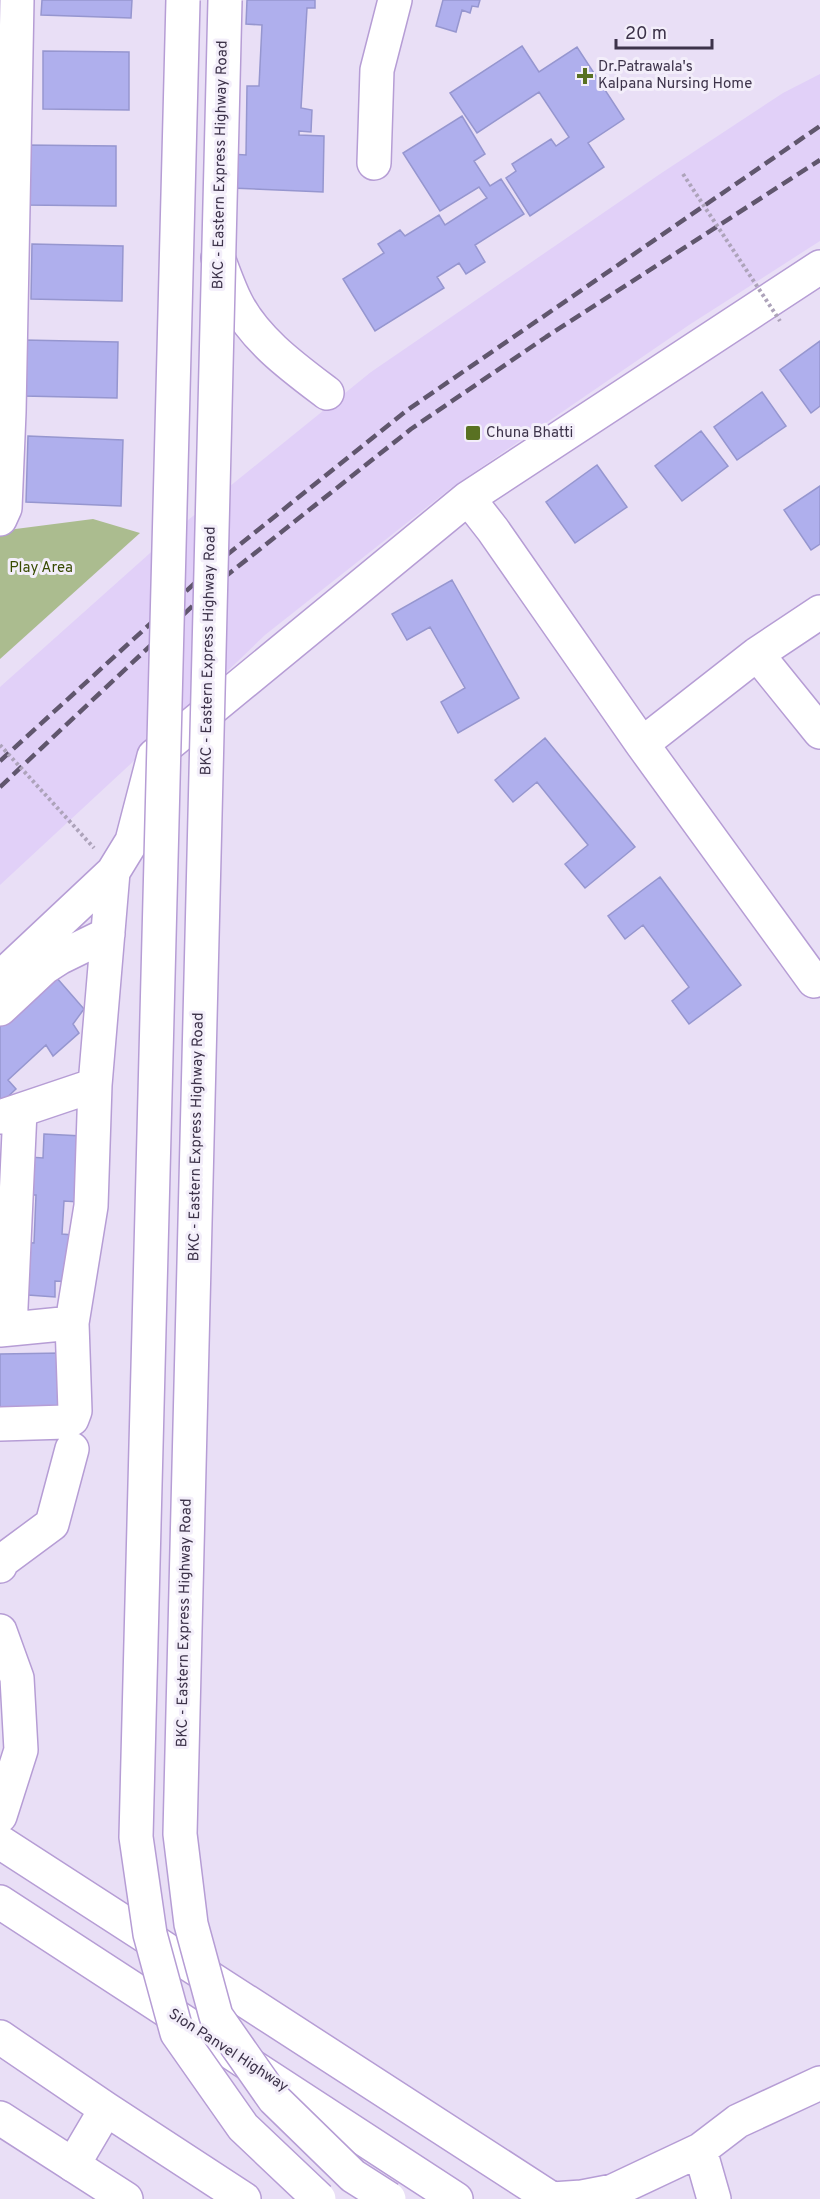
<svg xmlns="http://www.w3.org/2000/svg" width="820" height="2199" font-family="Overpass,sans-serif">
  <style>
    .built { fill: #e1d0f8 }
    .green { fill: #abbc8f }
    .building { fill: #afafed; stroke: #9696cf; stroke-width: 1.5 }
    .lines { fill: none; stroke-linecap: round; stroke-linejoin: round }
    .minor-casing { stroke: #b69dd5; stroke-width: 36 }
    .highway-casing { stroke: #b69dd5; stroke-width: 36 }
    .minor { stroke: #fff; stroke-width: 33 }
    .highway { stroke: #fff; stroke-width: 33 }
    .rail { stroke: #60566d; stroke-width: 4.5; stroke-dasharray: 12 6; stroke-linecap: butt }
    .major-bridge-casing { stroke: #b69dd5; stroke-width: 36; stroke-linecap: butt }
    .path-bridge { stroke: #ada3ba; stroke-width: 4; stroke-dasharray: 3 3; stroke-linecap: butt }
    .major-bridge { stroke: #fff; stroke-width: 33 }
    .poi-dot { fill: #597122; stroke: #f3eefa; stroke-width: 2 }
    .labels { text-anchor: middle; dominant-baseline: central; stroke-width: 6; stroke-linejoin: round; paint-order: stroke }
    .poi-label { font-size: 15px; fill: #3d334a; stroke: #f3eefa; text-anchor: start }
    .street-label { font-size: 15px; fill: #3d334a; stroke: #f3eefa }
    .park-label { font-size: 15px; fill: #384b02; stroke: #f3eefa }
  </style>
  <rect width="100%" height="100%" fill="#e9dff6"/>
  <path class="built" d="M 820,74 L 820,241 L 689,325 L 451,488 L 265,635 L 137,758 L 0,885 L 0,687 L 177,529 L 371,372 L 660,174 L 783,93 Z"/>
  <path class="green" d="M 93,519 L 140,533 L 0,659 L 0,531 Z"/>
  <path class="building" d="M 42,0 L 132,0 L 131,18 L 41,15 Z
    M 247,0 L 315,0 L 315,8 L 307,8 L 301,108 L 312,110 L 311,132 L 299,131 L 299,135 L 324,136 L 323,192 L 231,188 L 231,154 L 246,155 L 247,86 L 259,86 L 262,25 L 246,24 Z
    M 443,0 L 480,0 L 478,7 L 472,6 L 470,13 L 462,10 L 456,32 L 436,26 Z
    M 522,46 L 539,72 L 577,47 L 624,119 L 588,143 L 604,167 L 530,216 L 506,178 L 516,171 L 512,164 L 551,139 L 556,146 L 569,137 L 539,92 L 477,133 L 450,93 Z
    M 43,51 L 129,52 L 129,110 L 43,109 Z
    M 462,116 L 485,154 L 474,161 L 490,186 L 501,179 L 524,214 L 475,245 L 485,262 L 466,274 L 459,263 L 437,277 L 444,288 L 375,331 L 343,279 L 384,253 L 378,244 L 400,230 L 405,236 L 439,215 L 445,225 L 487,198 L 479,187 L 440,211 L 403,153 Z
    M 25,145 L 116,146 L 116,206 L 25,205 Z
    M 32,244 L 123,246 L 122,301 L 31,299 Z
    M 24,340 L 118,342 L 117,398 L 23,396 Z
    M 820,341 L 820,406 L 811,413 L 780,370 Z
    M 762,392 L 786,426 L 737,460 L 714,427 Z
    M 701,431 L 728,466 L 682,501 L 655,466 Z
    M 28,436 L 123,440 L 121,506 L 26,502 Z
    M 597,465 L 627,507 L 575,543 L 546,502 Z
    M 820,486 L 820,544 L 811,550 L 784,510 Z
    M 452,580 L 519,698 L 458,733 L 441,702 L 465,688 L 430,627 L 407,640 L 392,614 Z
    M 545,738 L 635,847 L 585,888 L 565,864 L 588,845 L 537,782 L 513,802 L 495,780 Z
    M 660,877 L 741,985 L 689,1024 L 672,1001 L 689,987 L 643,925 L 625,939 L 608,916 Z
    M 56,977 L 84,1009 L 73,1024 L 79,1033 L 53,1056 L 46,1045 L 8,1080 L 16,1089 L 0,1104 L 0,1026 Z
    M 44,1134 L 82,1136 L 79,1202 L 64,1201 L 62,1234 L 73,1235 L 71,1282 L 55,1281 L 55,1297 L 28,1295 L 19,1242 L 34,1243 L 36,1195 L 28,1195 L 30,1157 L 43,1158 Z
    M 62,1353 L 63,1413 L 0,1414 L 0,1354 Z"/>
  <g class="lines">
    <defs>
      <path id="minor" d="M 374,163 L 377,70 L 395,0
        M 218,258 C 224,273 229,288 236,302 C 255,340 294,368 327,393
        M 468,498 L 493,530 L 642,744 L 757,654 L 820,612
        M 0,519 L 5,508 L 9,412 L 17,0
        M 757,654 L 820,732
        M 642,744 L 814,981
        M 0,978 L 113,872 L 132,841 L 154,756 L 468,498 L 820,267
        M 0,1009 L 45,967 L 59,958 L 108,934
        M 0,1117 L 95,1085
        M 10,1329 L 20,1111
        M 0,1330 L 72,1323
        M 0,1424 L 66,1422 L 72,1419 L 75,1411 L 72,1323 L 91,1206 L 95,1085 L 113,872
        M 0,1566 L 2,1561 L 52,1524 L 72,1449
        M 0,1631 L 17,1678 L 21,1750 L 0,1816
        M 0,1842 L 552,2199 L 582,2197 L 613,2191 L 700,2150 L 738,2121 L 820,2083
        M 0,2118 L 126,2199
        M 700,2150 L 714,2199"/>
      <path id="highway" d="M 0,1902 L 456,2199
        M 0,2037 L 106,2109 L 244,2199
        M 73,2165 L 106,2109"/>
    </defs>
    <use href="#minor" class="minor-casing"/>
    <use href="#highway" class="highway-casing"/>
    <use href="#minor" class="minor"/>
    <use href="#highway" class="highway"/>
    <path class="rail" d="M 0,761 L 218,562 L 406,411 L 820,126
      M 0,787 L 216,584 L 411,429 L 546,337 L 820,160"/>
    <defs>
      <path id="major-bridge" d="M 183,0 L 136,1837 L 150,1934 L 177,2033 L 243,2127 L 319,2199
        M 225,0 L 180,1834 L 191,1924 L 216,2016 L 274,2099 L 353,2176 L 389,2199"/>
    </defs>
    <use href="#major-bridge" class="major-bridge-casing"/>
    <path class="path-bridge" d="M 683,174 L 780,321
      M 0,745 L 94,848"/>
    <use href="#major-bridge" class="major-bridge"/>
  </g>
  <g class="poi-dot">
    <path d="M582 67h6v6h6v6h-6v6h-6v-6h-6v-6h6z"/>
    <rect x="465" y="425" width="16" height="16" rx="3"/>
  </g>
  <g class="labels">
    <g class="poi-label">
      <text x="598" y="67">Dr.Patrawala's<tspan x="598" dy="17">Kalpana Nursing Home</tspan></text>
      <text x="486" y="433">Chuna Bhatti</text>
    </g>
    <g class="street-label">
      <text transform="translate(221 165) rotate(-89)">BKC - Eastern Express Highway Road</text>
      <text transform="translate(209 651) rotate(-89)">BKC - Eastern Express Highway Road</text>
      <text transform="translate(197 1137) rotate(-89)">BKC - Eastern Express Highway Road</text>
      <text transform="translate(185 1623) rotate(-89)">BKC - Eastern Express Highway Road</text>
      <text transform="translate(228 2051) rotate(33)">Sion Panvel Highway</text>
    </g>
    <g class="park-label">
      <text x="41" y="568">Play Area</text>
    </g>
  </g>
  <path d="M616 39v9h96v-9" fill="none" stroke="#3d334a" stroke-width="3"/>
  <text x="625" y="39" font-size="18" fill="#3d334a" stroke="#f3eefa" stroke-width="4.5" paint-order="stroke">20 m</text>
</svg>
